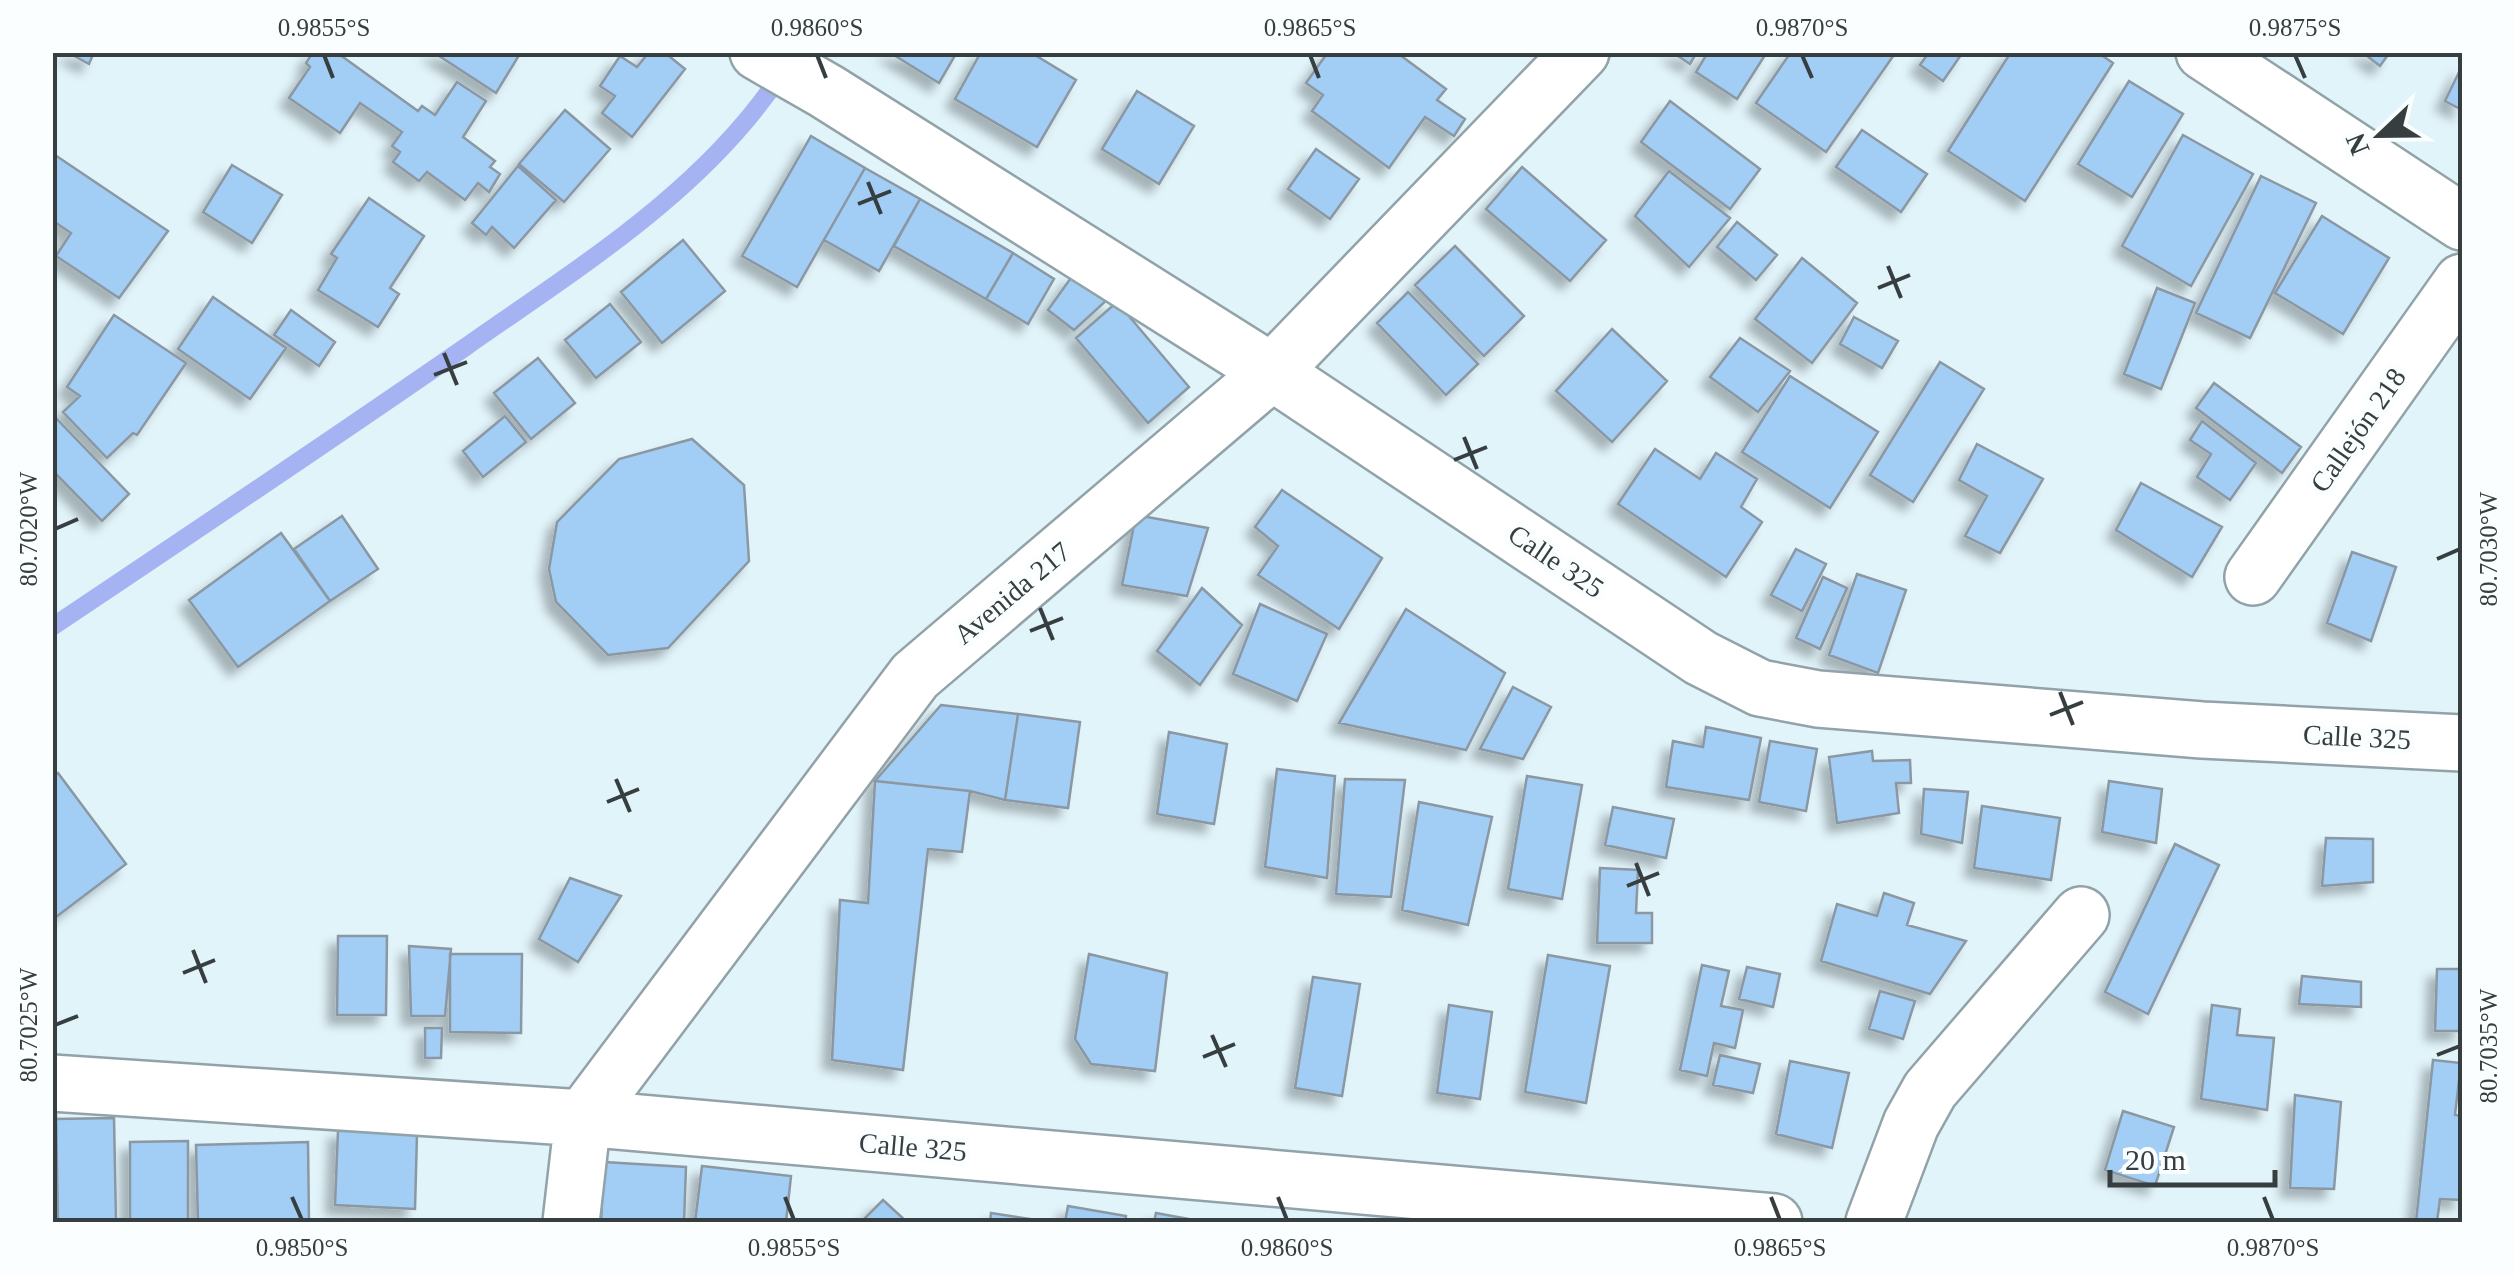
<svg xmlns="http://www.w3.org/2000/svg" width="2515" height="1275" font-family="Georgia,serif">
  <style>
    .lines { fill: none; stroke-linecap: round; stroke-linejoin: round }
    .stream { stroke: #a5b3f2; stroke-width: 18 }
    .building { fill: #a2cef6; stroke: #8b97a2; stroke-width: 2.5; filter: url(#shadow) }
    .minor-casing { stroke: #91a3a8; stroke-width: 60 }
    .minor { stroke: #fff; stroke-width: 55 }
    .ticks { fill: none; stroke: #363e40; stroke-width: 4 }
    .labels { text-anchor: middle; dominant-baseline: central; stroke-width: 10; stroke-linejoin: round; paint-order: stroke }
    .street-label { font-size: 28px; fill: #363e40; stroke: #fafeff }
    .neatline { fill: none; stroke: #363e40; stroke-width: 4 }
    .ticks-label { font-size: 25px; text-anchor: middle; fill: #363e40 }
  </style>
  <defs>
    <filter id="shadow"><feDropShadow dx="-9" dy="9" stdDeviation="5" flood-color="#0004"/></filter>
  </defs>
  <rect width="100%" height="100%" fill="#e1f4fa"/>
  <g class="lines">
    <path class="stream" d="M 52,627 C 191,534 330,441 467,346 C 578,268 705,190 781,74"/>
  </g>
  <path class="building" d="M 67,52 L 94,52 L 89,64 Z
    M 313,52 L 336,52 L 418,111 L 422,106 L 435,115 L 457,82 L 486,101 L 463,137 L 495,161 L 490,167 L 500,174 L 489,192 L 478,183 L 465,200 L 427,172 L 419,181 L 393,162 L 400,152 L 392,146 L 402,132 L 360,103 L 340,133 L 289,98 L 310,67 L 306,63 Z
    M 433,52 L 521,52 L 496,93 Z
    M 649,52 L 664,52 L 685,69 L 632,137 L 602,113 L 615,96 L 600,86 L 620,56 L 637,67 Z
    M 889,52 L 957,52 L 939,83 Z
    M 981,52 L 1030,52 L 1076,80 L 1037,147 L 955,99 Z
    M 1328,52 L 1396,52 L 1446,89 L 1437,100 L 1465,119 L 1454,136 L 1425,117 L 1389,168 L 1312,111 L 1323,95 L 1306,83 Z
    M 1672,52 L 1697,52 L 1690,64 Z
    M 1708,52 L 1767,52 L 1737,99 L 1696,72 Z
    M 1791,52 L 1896,52 L 1826,152 L 1756,103 Z
    M 1929,52 L 1963,52 L 1943,81 L 1920,65 Z
    M 2011,52 L 2097,52 L 2113,63 L 2025,201 L 1948,151 Z
    M 2362,52 L 2390,52 L 2380,66 Z
    M 2462,66 L 2462,110 L 2445,101 Z
    M 2129,81 L 2183,114 L 2132,197 L 2078,164 Z
    M 1137,91 L 1194,126 L 1159,184 L 1102,149 Z
    M 1670,101 L 1760,169 L 1730,209 L 1641,142 Z
    M 565,110 L 610,149 L 564,202 L 519,164 Z
    M 1862,130 L 1927,174 L 1901,212 L 1836,167 Z
    M 2183,135 L 2253,174 L 2191,286 L 2122,246 Z
    M 811,136 L 865,168 L 797,287 L 742,256 Z
    M 1316,149 L 1359,179 L 1330,219 L 1288,189 Z
    M 52,153 L 168,231 L 119,298 L 56,256 L 71,233 L 56,223 L 52,228 Z
    M 232,165 L 282,195 L 252,243 L 203,212 Z
    M 518,166 L 556,200 L 514,248 L 492,227 L 486,235 L 472,223 Z
    M 1522,167 L 1606,240 L 1570,281 L 1486,209 Z
    M 865,168 L 920,199 L 879,271 L 824,240 Z
    M 1669,171 L 1730,218 L 1689,267 L 1635,216 Z
    M 2261,176 L 2316,203 L 2250,338 L 2196,313 Z
    M 369,198 L 424,236 L 390,288 L 399,294 L 378,327 L 318,290 L 337,258 L 331,254 Z
    M 920,199 L 1013,253 L 986,299 L 894,246 Z
    M 2322,216 L 2389,258 L 2343,334 L 2275,293 Z
    M 1737,222 L 1777,255 L 1756,280 L 1717,247 Z
    M 683,240 L 725,291 L 662,343 L 621,292 Z
    M 1455,246 L 1524,316 L 1484,356 L 1415,285 Z
    M 1013,253 L 1054,279 L 1028,324 L 986,299 Z
    M 1802,258 L 1857,303 L 1812,363 L 1755,319 Z
    M 1073,275 L 1108,299 L 1074,330 L 1048,310 Z
    M 2157,288 L 2195,303 L 2161,389 L 2124,374 Z
    M 1408,292 L 1478,364 L 1446,395 L 1377,323 Z
    M 213,297 L 286,348 L 250,399 L 178,349 Z
    M 1117,302 L 1189,387 L 1148,423 L 1076,338 Z
    M 610,304 L 641,342 L 596,378 L 565,340 Z
    M 291,310 L 335,342 L 319,366 L 274,335 Z
    M 114,315 L 186,363 L 137,435 L 133,433 L 107,458 L 63,412 L 80,396 L 67,387 Z
    M 1854,317 L 1898,341 L 1882,368 L 1840,344 Z
    M 1612,329 L 1667,381 L 1612,442 L 1556,391 Z
    M 1740,338 L 1790,371 L 1758,412 L 1710,377 Z
    M 538,358 L 575,403 L 531,439 L 494,393 Z
    M 1940,362 L 1984,389 L 1913,502 L 1870,475 Z
    M 1790,376 L 1878,432 L 1830,508 L 1742,452 Z
    M 2214,383 L 2301,447 L 2282,473 L 2196,408 Z
    M 52,414 L 129,494 L 102,521 L 52,470 Z
    M 505,416 L 526,442 L 483,477 L 463,451 Z
    M 2202,421 L 2256,463 L 2230,500 L 2197,477 L 2211,454 L 2190,440 Z
    M 692,439 L 744,485 L 749,561 L 668,648 L 608,655 L 556,602 L 549,569 L 557,522 L 619,459 Z
    M 1977,444 L 2043,479 L 2000,553 L 1965,536 L 1987,496 L 1959,480 Z
    M 1655,449 L 1700,479 L 1716,453 L 1757,479 L 1741,507 L 1762,522 L 1726,577 L 1618,504 Z
    M 2141,483 L 2222,527 L 2192,577 L 2116,530 Z
    M 1282,490 L 1382,558 L 1339,629 L 1258,575 L 1278,546 L 1255,527 Z
    M 1136,515 L 1208,528 L 1187,596 L 1122,585 Z
    M 342,516 L 378,569 L 330,601 L 294,549 Z
    M 281,533 L 330,601 L 238,667 L 189,600 Z
    M 1796,549 L 1826,564 L 1802,611 L 1771,595 Z
    M 2352,552 L 2396,567 L 2371,641 L 2327,623 Z
    M 1857,574 L 1906,590 L 1878,673 L 1829,655 Z
    M 1823,577 L 1847,588 L 1820,649 L 1796,638 Z
    M 1202,588 L 1242,625 L 1200,685 L 1157,651 Z
    M 1260,604 L 1327,634 L 1297,701 L 1233,674 Z
    M 1406,609 L 1505,673 L 1466,750 L 1339,723 Z
    M 1513,687 L 1551,707 L 1523,759 L 1480,749 Z
    M 941,705 L 1018,714 L 1005,800 L 970,791 L 875,781 Z
    M 1018,714 L 1080,722 L 1068,808 L 1005,800 Z
    M 1706,727 L 1761,738 L 1749,800 L 1666,787 L 1673,741 L 1703,747 Z
    M 1169,732 L 1227,744 L 1214,824 L 1157,814 Z
    M 1770,741 L 1817,749 L 1806,811 L 1759,802 Z
    M 1872,751 L 1873,761 L 1910,760 L 1911,783 L 1896,783 L 1899,813 L 1837,823 L 1829,757 Z
    M 1277,769 L 1335,776 L 1327,878 L 1265,867 Z
    M 58,773 L 126,864 L 52,920 L 52,777 Z
    M 1527,776 L 1582,785 L 1562,899 L 1508,889 Z
    M 1345,779 L 1405,780 L 1391,897 L 1336,894 Z
    M 875,781 L 970,791 L 962,852 L 928,849 L 903,1070 L 832,1060 L 840,900 L 868,903 Z
    M 2109,781 L 2162,789 L 2156,843 L 2102,832 Z
    M 1924,789 L 1968,792 L 1962,843 L 1921,834 Z
    M 1419,802 L 1492,817 L 1468,925 L 1402,910 Z
    M 1982,806 L 2060,818 L 2051,880 L 1974,868 Z
    M 1613,807 L 1674,819 L 1666,858 L 1605,845 Z
    M 2326,838 L 2373,839 L 2373,882 L 2322,886 Z
    M 2175,844 L 2219,865 L 2148,1014 L 2105,992 Z
    M 1600,868 L 1638,870 L 1636,913 L 1652,913 L 1652,943 L 1597,943 Z
    M 570,878 L 621,896 L 578,962 L 539,939 Z
    M 1884,893 L 1914,903 L 1907,925 L 1966,941 L 1930,994 L 1821,961 L 1837,904 L 1877,916 Z
    M 338,936 L 387,936 L 386,1015 L 337,1015 Z
    M 409,946 L 451,949 L 445,1016 L 411,1016 Z
    M 450,954 L 522,954 L 521,1033 L 450,1032 Z
    M 1089,954 L 1167,973 L 1155,1071 L 1091,1064 L 1075,1039 Z
    M 1548,955 L 1610,966 L 1586,1103 L 1525,1092 Z
    M 1702,965 L 1729,971 L 1721,1006 L 1743,1010 L 1735,1048 L 1714,1043 L 1707,1076 L 1680,1070 Z
    M 1747,967 L 1780,974 L 1773,1007 L 1739,999 Z
    M 2437,969 L 2462,969 L 2462,1031 L 2435,1031 Z
    M 2302,976 L 2361,982 L 2361,1007 L 2299,1004 Z
    M 1313,977 L 1360,984 L 1342,1096 L 1295,1088 Z
    M 1880,991 L 1915,1001 L 1903,1039 L 1869,1029 Z
    M 1449,1005 L 1492,1012 L 1480,1099 L 1437,1093 Z
    M 2212,1005 L 2240,1009 L 2237,1035 L 2274,1038 L 2267,1110 L 2201,1099 Z
    M 425,1028 L 442,1028 L 441,1058 L 425,1058 Z
    M 1720,1055 L 1760,1064 L 1753,1093 L 1713,1085 Z
    M 2433,1060 L 2461,1063 L 2455,1115 L 2462,1116 L 2462,1200 L 2440,1199 L 2437,1222 L 2416,1222 Z
    M 1790,1061 L 1849,1073 L 1832,1148 L 1776,1134 Z
    M 2295,1095 L 2341,1102 L 2334,1189 L 2290,1188 Z
    M 2123,1111 L 2174,1127 L 2155,1186 L 2105,1170 Z
    M 52,1115 L 56,1115 L 58,1222 L 52,1222 Z
    M 114,1118 L 116,1222 L 58,1222 L 56,1119 Z
    M 338,1130 L 417,1134 L 415,1209 L 335,1205 Z
    M 188,1141 L 188,1222 L 130,1221 L 130,1142 Z
    M 308,1142 L 309,1222 L 198,1222 L 196,1145 Z
    M 604,1162 L 686,1167 L 684,1222 L 601,1222 Z
    M 702,1166 L 791,1176 L 786,1222 L 695,1222 Z
    M 883,1200 L 907,1222 L 861,1222 Z
    M 1068,1206 L 1126,1216 L 1125,1222 L 1065,1222 Z
    M 991,1213 L 1049,1222 L 990,1222 Z
    M 1156,1213 L 1205,1222 L 1154,1222 Z"/>
  <g class="lines">
    <defs>
      <path id="minor" d="M 758,52 L 826,91 L 1272,372 L 1701,658 L 1760,688 L 1818,699 L 2202,730 L 2462,743
        M 2204,52 L 2462,222
        M 2253,577 L 2462,282
        M 52,1083 L 583,1118 L 1774,1222
        M 571,1222 L 583,1118 L 915,676 L 1272,372 L 1581,52
        M 1874,1222 L 1911,1124 L 1930,1090 L 2081,915"/>
    </defs>
    <use href="#minor" class="minor-casing"/>
    <use href="#minor" class="minor"/>
  </g>
  <path class="ticks" d="M 324,55 L 333,78M 817,55 L 826,78M 1310,55 L 1319,78M 1802,55 L 1812,78M 2295,55 L 2305,78M 868,182 L 881,214M 858,204 L 891,191M 1888,266 L 1901,298M 1878,288 L 1910,275M 444,353 L 457,385M 434,375 L 467,362M 1464,437 L 1477,469M 1454,460 L 1487,447M 55,529 L 78,519M 2437,559 L 2460,549M 1040,608 L 1053,640M 1030,631 L 1063,618M 2060,692 L 2073,725M 2050,715 L 2083,702M 616,779 L 630,812M 607,802 L 639,789M 1636,863 L 1649,896M 1627,886 L 1659,873M 193,950 L 206,983M 183,973 L 215,960M 55,1025 L 78,1016M 1212,1035 L 1226,1067M 2437,1055 L 2460,1046M 1203,1057 L 1235,1044M 292,1197 L 302,1220M 785,1197 L 794,1220M 1278,1197 L 1287,1220M 1771,1197 L 1780,1220M 2264,1197 L 2273,1220"/>
  <g class="labels">
    <g class="street-label">
      <text transform="translate(2358 430) rotate(-55)">Callejón 218</text>
      <text transform="translate(1556 561) rotate(34)">Calle 325</text>
      <text transform="translate(1012 593) rotate(-40)">Avenida 217</text>
      <text transform="translate(2357 737) rotate(3)">Calle 325</text>
      <text transform="translate(913 1147) rotate(5)">Calle 325</text>
    </g>
  </g>
  <rect width="2515" height="1275" fill="none" stroke="#fafeff" stroke-width="110"/>
  <g transform="translate(2380 135) rotate(248)" stroke="#fafeff" stroke-width="8" paint-order="stroke">
  <path d="M0-8L18 38L0 25L-18 38Z" fill="#363e40"/>
  <text y="-15" font-size="28" font-weight="bold" text-anchor="middle" fill="#363e40">N</text>
  </g>
  <path d="M2110 1170v15h165v-15" fill="none" stroke="#363e40" stroke-width="5"/>
  <text x="2125" y="1170" font-size="30" fill="#363e40" stroke="#fafeff" stroke-width="8" paint-order="stroke">20 m</text>
  <rect x="55" y="55" width="2405" height="1165" class="neatline"/>
  <g class="ticks-label">
    <text x="324" y="36">0.9855°S</text>
    <text x="817" y="36">0.9860°S</text>
    <text x="1310" y="36">0.9865°S</text>
    <text x="1802" y="36">0.9870°S</text>
    <text x="2295" y="36">0.9875°S</text>
    <text transform="translate(28 529) rotate(-90)" y="9">80.7020°W</text>
    <text transform="translate(2488 549) rotate(-90)" y="9">80.7030°W</text>
    <text transform="translate(28 1025) rotate(-90)" y="9">80.7025°W</text>
    <text transform="translate(2488 1046) rotate(-90)" y="9">80.7035°W</text>
    <text x="302" y="1256">0.9850°S</text>
    <text x="794" y="1256">0.9855°S</text>
    <text x="1287" y="1256">0.9860°S</text>
    <text x="1780" y="1256">0.9865°S</text>
    <text x="2273" y="1256">0.9870°S</text>
  </g>
</svg>
